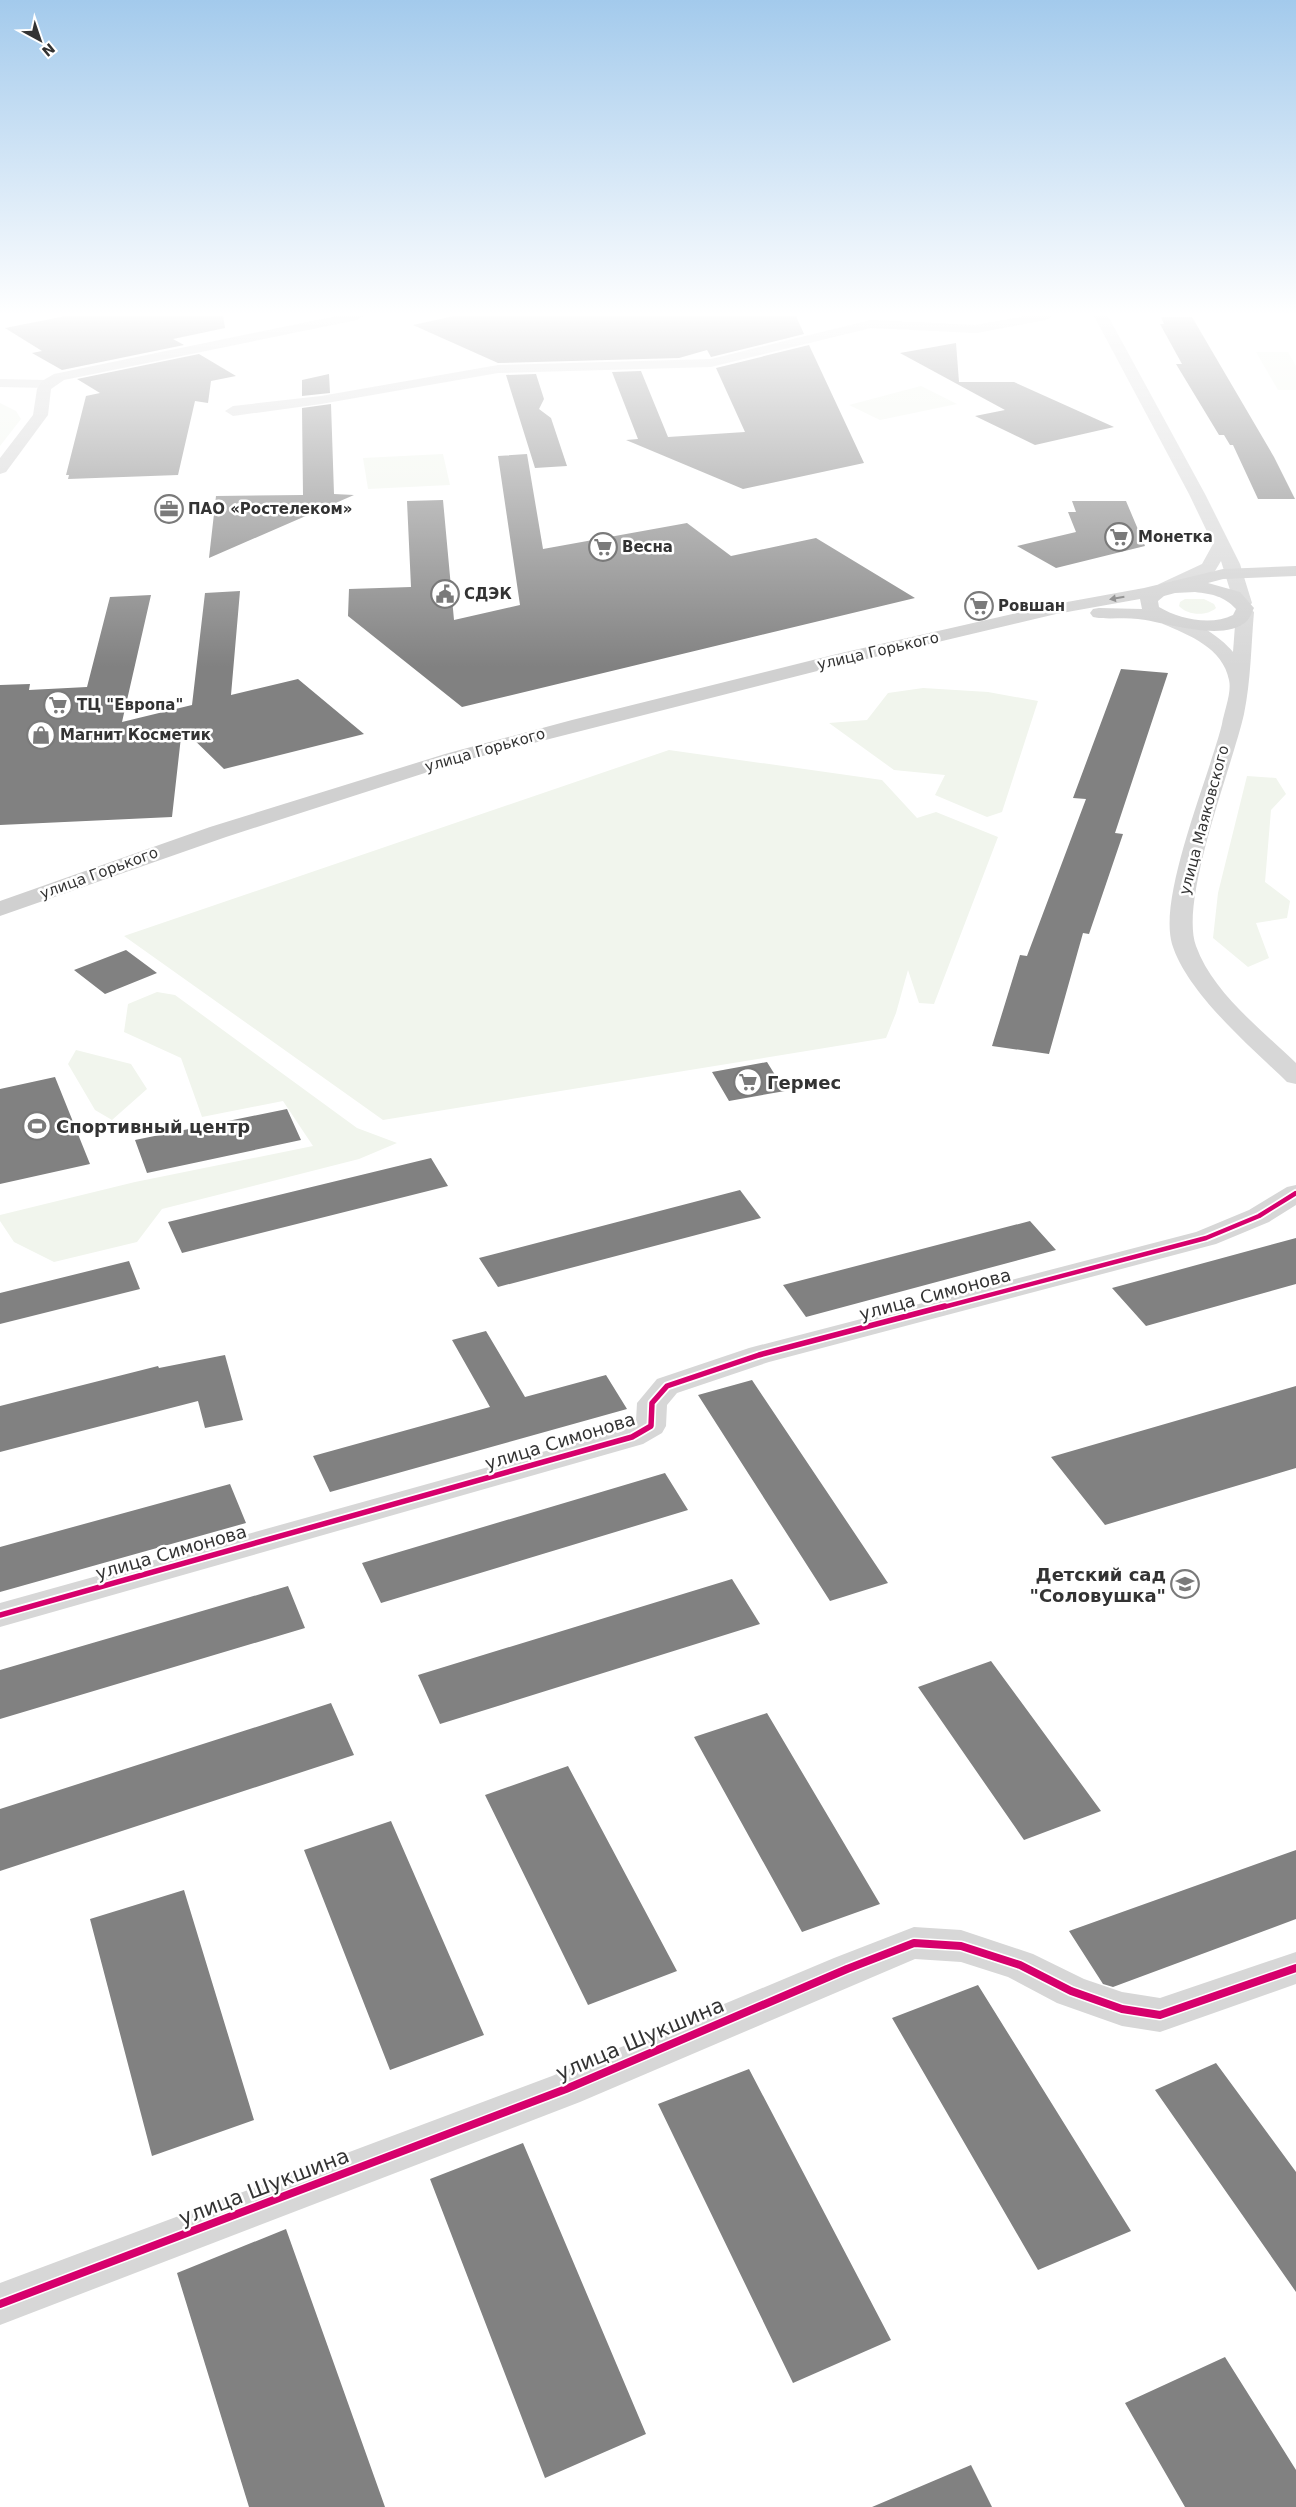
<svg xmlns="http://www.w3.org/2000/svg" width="1296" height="2507" font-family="'DejaVu Sans',sans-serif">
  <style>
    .green { fill: #f1f5ed }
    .building { fill: #818181 }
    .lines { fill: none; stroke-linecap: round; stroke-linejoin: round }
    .street { fill: #d7d7d7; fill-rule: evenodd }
    .secondary { fill: #d0d0d0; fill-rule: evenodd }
    .cycleway-far2-casing { stroke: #fff; stroke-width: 8 }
    .cycleway-far1-casing { stroke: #fff; stroke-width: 9 }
    .cycleway-casing { stroke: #fff; stroke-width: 11 }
    .cycleway-far2 { stroke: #d6006c; stroke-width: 4.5 }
    .cycleway-far1 { stroke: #d6006c; stroke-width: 5.5 }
    .cycleway { stroke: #d6006c; stroke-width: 8 }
    .oneway { fill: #7a7a7a }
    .labels { text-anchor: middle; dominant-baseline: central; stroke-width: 5; stroke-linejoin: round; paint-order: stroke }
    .far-poi-label { font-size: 15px; font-weight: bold; fill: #333; stroke: #fff; text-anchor: start }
    .far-street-label { font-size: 15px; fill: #333; stroke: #fff }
    .poi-label { font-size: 18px; font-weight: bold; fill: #333; stroke: #fff; text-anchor: start }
    .street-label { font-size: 18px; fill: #333; stroke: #fff }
    .near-street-label { font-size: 21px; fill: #333; stroke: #fff }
  </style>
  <rect width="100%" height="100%" fill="#fff"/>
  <path class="green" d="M 1256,352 L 1288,352 L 1296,366 L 1296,390 L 1278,390 Z
    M 921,386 L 957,404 L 880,420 L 849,405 Z
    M 0,403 L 16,411 L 21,419 L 0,446 Z
    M 443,454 L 450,485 L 368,489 L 363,458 Z
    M 1185,599 L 1204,599 L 1214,604 L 1216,608 C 1206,617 1187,615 1179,606 L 1180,602 Z
    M 923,688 L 988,692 L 1038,701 L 1002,812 L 987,817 L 935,795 L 945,775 L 894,770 L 829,723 L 867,720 L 888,693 Z
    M 669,750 L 882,780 L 917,818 L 936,812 L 998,837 L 934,1004 L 919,1003 L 908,970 L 896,1013 L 886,1038 L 383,1120 L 124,936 Z
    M 1247,776 L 1276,778 L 1286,794 L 1271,810 L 1265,882 L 1290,901 L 1287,918 L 1256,923 L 1269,958 L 1248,967 L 1213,938 L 1218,893 Z
    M 157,992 L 175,995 L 357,1128 L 397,1143 L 359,1159 L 162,1209 L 137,1242 L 54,1262 L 14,1242 L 0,1221 L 0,1215 L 135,1182 L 313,1146 L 283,1101 L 202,1117 L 181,1058 L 124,1032 L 128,1004 Z
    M 76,1050 L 131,1064 L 147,1089 L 112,1120 L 95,1110 L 68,1064 Z"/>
  <path class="building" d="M 66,316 L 223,316 L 225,328 L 173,339 L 184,345 L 62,370 L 32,353 L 42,351 L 5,328 Z
    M 454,316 L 796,316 L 804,334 L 711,357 L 707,350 L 679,358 L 498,363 L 413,325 Z
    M 1161,317 L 1192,317 L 1274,457 L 1295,499 L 1258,499 L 1233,445 L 1230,445 L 1224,435 L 1219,435 L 1176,364 L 1182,364 L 1160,324 L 1164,324 Z
    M 956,343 L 959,382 L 1014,382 L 1114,427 L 1035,445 L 975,416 L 1005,410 L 900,353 Z
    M 809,345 L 864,463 L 743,489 L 626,440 L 638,439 L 612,372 L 641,371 L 668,437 L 745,432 L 716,368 Z
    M 199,354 L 236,376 L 211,381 L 208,403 L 195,401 L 178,475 L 68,479 L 69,475 L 66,475 L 86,396 L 100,393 L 77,379 Z
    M 329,374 L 330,393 L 302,396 L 302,380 Z
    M 536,374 L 544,399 L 539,409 L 551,418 L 567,466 L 535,468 L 506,375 Z
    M 331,404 L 334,494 L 354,495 L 209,558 L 216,496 L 303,495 L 302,408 Z
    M 527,454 L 543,549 L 687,523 L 731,556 L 816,538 L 915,598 L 462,707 L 348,616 L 349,589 L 411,587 L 407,501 L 443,500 L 454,620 L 520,605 L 498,456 Z
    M 1072,501 L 1126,501 L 1145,546 L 1056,568 L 1017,546 L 1076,532 L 1068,512 L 1076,512 Z
    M 240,591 L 231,695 L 298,679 L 364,734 L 224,769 L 182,728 L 172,817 L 0,825 L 0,685 L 30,684 L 29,690 L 87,687 L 110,597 L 151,595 L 122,722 L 192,705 L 205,593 Z
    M 1121,669 L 1168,673 L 1115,833 L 1123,834 L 1089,934 L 1083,933 L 1049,1054 L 992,1046 L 1020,955 L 1027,956 L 1086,799 L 1073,798 Z
    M 126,950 L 157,973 L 105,994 L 74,970 Z
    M 767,1062 L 785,1091 L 729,1101 L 712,1072 Z
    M 55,1077 L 90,1164 L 0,1184 L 0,1089 Z
    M 287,1109 L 301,1140 L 147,1173 L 135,1140 Z
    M 431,1158 L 448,1186 L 182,1253 L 168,1222 Z
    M 740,1190 L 761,1218 L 498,1287 L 479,1258 Z
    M 1030,1221 L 1056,1250 L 806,1317 L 783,1285 Z
    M 1296,1238 L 1296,1284 L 1146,1326 L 1112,1288 Z
    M 129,1261 L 140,1289 L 0,1324 L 0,1293 Z
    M 486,1331 L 525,1397 L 606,1375 L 627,1409 L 330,1492 L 313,1456 L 490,1407 L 452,1340 Z
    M 225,1355 L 243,1420 L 205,1428 L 198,1401 L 0,1452 L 0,1406 L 158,1366 L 159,1368 Z
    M 752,1380 L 888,1583 L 830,1601 L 698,1395 Z
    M 1296,1386 L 1296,1468 L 1105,1525 L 1051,1457 Z
    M 665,1473 L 688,1510 L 381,1603 L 362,1563 Z
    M 230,1484 L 246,1523 L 0,1592 L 0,1547 Z
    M 732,1579 L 760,1624 L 440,1724 L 418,1675 Z
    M 288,1586 L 305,1628 L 0,1719 L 0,1670 Z
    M 991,1661 L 1101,1811 L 1024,1840 L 918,1687 Z
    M 331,1703 L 354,1755 L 0,1871 L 0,1809 Z
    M 767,1713 L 880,1904 L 802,1932 L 694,1737 Z
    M 568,1766 L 677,1971 L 588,2005 L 485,1795 Z
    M 391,1821 L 484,2035 L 390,2070 L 304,1850 Z
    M 1296,1850 L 1296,1919 L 1113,1987 L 1103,1984 L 1069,1931 Z
    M 184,1890 L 254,2120 L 152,2156 L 90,1919 Z
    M 978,1985 L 1131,2231 L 1038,2270 L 892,2018 Z
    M 1216,2063 L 1296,2172 L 1296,2292 L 1155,2090 Z
    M 749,2069 L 891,2340 L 793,2383 L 658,2104 Z
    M 523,2143 L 646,2434 L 545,2478 L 430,2179 Z
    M 286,2229 L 385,2507 L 249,2507 L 177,2273 Z
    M 1225,2357 L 1296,2470 L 1296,2507 L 1185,2507 L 1125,2403 Z
    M 971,2465 L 992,2507 L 872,2507 Z"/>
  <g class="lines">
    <path class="street" d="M 1025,316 L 1053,316 L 1046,320 L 976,333 L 871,328 L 711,367 L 498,373 L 321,404 L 233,416 L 225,411 L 233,406 L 321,396 L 498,365 L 711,359 L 871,320 L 976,325 Z
      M 1094,316 L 1108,316 L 1205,494 L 1240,564 L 1252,603 L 1248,607 L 1254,612 C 1251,646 1251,680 1244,714 C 1232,767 1179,900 1196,946 C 1213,993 1261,1029 1296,1063 L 1296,1084 L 1287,1082 C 1251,1047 1187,993 1172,944 C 1158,896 1209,777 1222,724 C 1224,712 1232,692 1229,680 C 1223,648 1189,635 1163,624 L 1160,620 L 1163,616 C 1183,611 1220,636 1233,652 L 1236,612 L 1240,608 L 1234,603 L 1221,561 L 1215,571 L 1171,592 L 1159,592 L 1156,588 L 1159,584 L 1202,564 L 1213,544 L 1189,494 Z
      M 0,379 L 47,380 L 54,384 L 47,388 L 0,387 Z
      M 1296,1185 L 1296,1205 L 1269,1222 L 1216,1244 L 769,1362 L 677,1393 L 667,1405 L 666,1426 L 662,1433 L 643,1444 L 0,1627 L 0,1603 L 621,1430 L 636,1421 L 637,1403 L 657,1379 L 749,1348 L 1196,1232 L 1249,1210 L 1287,1187 Z
      M 914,1927 L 961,1930 L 1033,1954 L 1084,1979 L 1122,1992 L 1160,1998 L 1296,1952 L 1296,1984 L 1160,2032 L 1122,2026 L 1057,2003 L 1008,1977 L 961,1962 L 915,1959 L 580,2102 L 0,2325 L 0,2283 L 552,2076 L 834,1958 Z"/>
    <path class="secondary" d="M 337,316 L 364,316 L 357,320 L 64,380 L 51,389 L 48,415 L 6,472 L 0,474 L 0,458 L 33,415 L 37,389 L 42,381 L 54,374 Z
      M 1296,566 L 1296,576 L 1223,579 L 1208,583 L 1240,592 L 1254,608 C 1252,612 1250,618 1247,621 C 1223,643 1166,622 1138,619 C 1123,617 1107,620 1093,617 L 1090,613 L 1093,609 L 1099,608 L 1142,609 L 1140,599 L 1056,614 L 837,666 L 459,762 L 226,837 L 0,916 L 0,901 L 210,827 L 445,754 L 572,720 L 837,654 L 1056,604 L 1144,588 L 1223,569 ZM 1195,592 C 1212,594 1224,596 1236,609 L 1233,615 C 1211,626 1179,619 1159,607 L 1158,601 L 1164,596 L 1175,593 Z"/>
    <defs>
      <path id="cycleway-far2" d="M 940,1308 L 1206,1238 L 1259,1216 L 1296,1193"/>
      <path id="cycleway-far1" d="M 0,1615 L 632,1437 L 651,1426 L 652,1403 L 667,1386 L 759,1355 L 945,1306"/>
      <path id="cycleway" d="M 0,2304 L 566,2089 L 847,1969 L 914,1943 L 961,1946 L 1020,1965 L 1071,1991 L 1122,2009 L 1160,2015 L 1296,1968"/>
    </defs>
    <use href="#cycleway-far2" class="cycleway-far2-casing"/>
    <use href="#cycleway-far1" class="cycleway-far1-casing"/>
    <use href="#cycleway" class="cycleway-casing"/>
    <use href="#cycleway-far2" class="cycleway-far2"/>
    <use href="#cycleway-far1" class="cycleway-far1"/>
    <use href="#cycleway" class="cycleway"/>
  </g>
  <defs><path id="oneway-solid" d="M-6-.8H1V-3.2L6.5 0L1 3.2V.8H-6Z" transform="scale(1.25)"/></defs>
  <use class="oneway" href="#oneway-solid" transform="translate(1117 598) rotate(170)"/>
  <linearGradient id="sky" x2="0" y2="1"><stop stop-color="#a3caec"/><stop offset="0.47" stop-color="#fff"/><stop offset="1" stop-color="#fff" stop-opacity="0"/></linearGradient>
  <rect width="1296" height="667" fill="url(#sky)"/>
  <defs>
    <symbol id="office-ring" viewBox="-11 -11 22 22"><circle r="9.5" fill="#fff" stroke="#7a7a7a" stroke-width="1.5"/><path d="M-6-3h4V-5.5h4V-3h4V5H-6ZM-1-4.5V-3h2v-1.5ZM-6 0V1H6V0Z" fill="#7a7a7a"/></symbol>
    <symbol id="supermarket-ring" viewBox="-11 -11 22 22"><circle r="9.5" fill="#fff" stroke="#7a7a7a" stroke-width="1.5"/><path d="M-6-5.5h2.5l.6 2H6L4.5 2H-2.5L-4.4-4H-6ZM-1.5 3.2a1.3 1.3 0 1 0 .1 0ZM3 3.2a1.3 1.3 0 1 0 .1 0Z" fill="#7a7a7a"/></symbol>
    <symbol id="civic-ring" viewBox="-11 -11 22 22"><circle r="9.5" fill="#fff" stroke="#7a7a7a" stroke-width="1.5"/><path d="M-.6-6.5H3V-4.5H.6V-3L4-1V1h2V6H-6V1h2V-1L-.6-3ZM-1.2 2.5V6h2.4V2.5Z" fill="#7a7a7a"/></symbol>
    <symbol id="shop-ring" viewBox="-11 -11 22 22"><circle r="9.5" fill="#fff" stroke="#7a7a7a" stroke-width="1.5"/><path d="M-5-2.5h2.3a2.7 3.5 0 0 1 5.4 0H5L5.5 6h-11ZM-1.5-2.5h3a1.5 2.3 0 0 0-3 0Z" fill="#7a7a7a"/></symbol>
    <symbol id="stadium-ring" viewBox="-11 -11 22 22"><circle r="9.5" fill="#fff" stroke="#7a7a7a" stroke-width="1.5"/><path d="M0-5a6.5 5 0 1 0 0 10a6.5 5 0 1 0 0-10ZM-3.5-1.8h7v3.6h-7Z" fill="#7a7a7a"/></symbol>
    <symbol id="school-ring" viewBox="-11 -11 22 22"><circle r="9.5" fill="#fff" stroke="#7a7a7a" stroke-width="1.5"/><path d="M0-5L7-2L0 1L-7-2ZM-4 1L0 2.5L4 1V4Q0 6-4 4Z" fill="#7a7a7a"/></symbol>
  </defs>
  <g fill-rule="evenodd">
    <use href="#office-ring" x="153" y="493" width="32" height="32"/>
    <use href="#supermarket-ring" x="1103" y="521" width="32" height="32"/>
    <use href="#supermarket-ring" x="587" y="531" width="32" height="32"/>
    <use href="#civic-ring" x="429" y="578" width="32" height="32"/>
    <use href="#supermarket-ring" x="963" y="590" width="32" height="32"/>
    <use href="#supermarket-ring" x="42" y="689" width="32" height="32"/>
    <use href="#shop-ring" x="25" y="719" width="32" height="32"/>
    <use href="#supermarket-ring" x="732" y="1066" width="32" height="32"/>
    <use href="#stadium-ring" x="21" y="1110" width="32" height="32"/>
    <use href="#school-ring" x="1169" y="1568" width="32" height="32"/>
  </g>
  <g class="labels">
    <g class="far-poi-label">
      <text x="188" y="509">ПАО «Ростелеком»</text>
      <text x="1138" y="537">Монетка</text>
      <text x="622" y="547">Весна</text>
      <text x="464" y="594">СДЭК</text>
      <text x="998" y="606">Ровшан</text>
      <text x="77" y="705">ТЦ "Европа"</text>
      <text x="60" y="735">Магнит Косметик</text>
    </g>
    <g class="far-street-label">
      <text transform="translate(878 651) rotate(-13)">улица Горького</text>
      <text transform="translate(485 750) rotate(-16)">улица Горького</text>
      <text transform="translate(1204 820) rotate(-75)">улица Маяковского</text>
      <text transform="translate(99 873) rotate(-20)">улица Горького</text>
    </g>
    <g class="poi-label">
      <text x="767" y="1082">Гермес</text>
      <text x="56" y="1126">Спортивный центр</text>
      <text x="1166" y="1574" text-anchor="end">Детский сад<tspan x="1166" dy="21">"Соловушка"</tspan></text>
    </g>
    <g class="street-label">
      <text transform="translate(935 1294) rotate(-15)">улица Симонова</text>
      <text transform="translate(560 1441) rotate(-17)">улица Симонова</text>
      <text transform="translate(171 1552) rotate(-16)">улица Симонова</text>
    </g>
    <g class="near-street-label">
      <text transform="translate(640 2039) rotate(-23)">улица Шукшина</text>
      <text transform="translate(264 2187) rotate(-21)">улица Шукшина</text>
    </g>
  </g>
  <g transform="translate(40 40) rotate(140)" stroke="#ffffff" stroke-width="4" paint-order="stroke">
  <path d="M0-4L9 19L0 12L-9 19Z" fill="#333333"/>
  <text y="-8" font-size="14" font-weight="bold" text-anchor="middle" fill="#333333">N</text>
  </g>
</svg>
